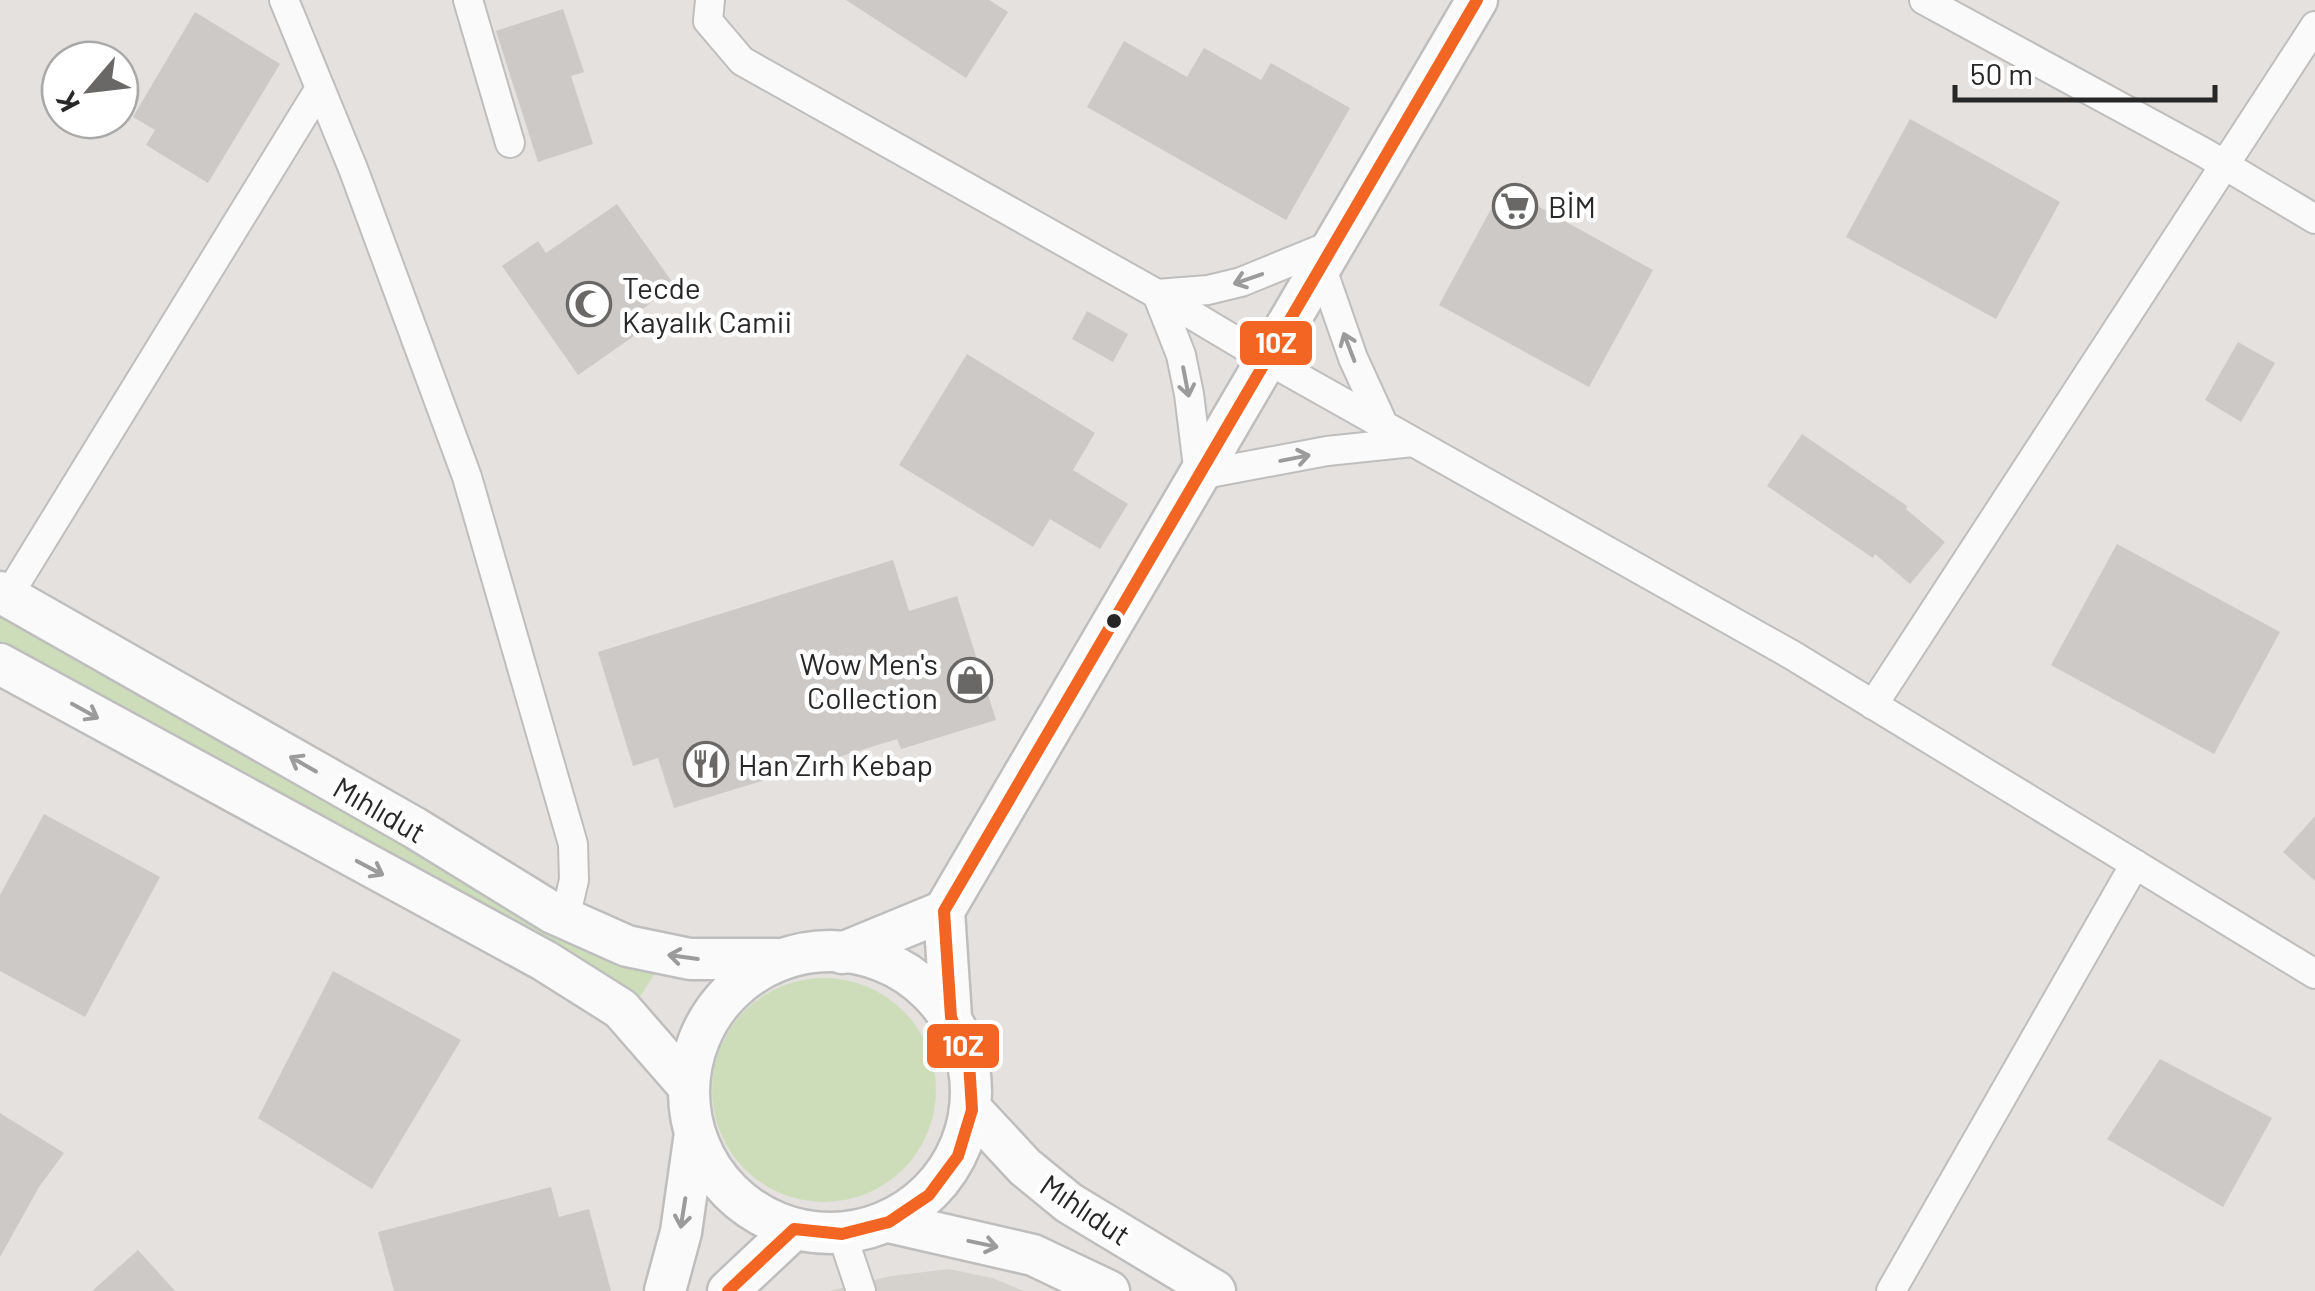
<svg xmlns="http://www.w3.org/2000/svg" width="2315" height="1291" font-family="Barlow,sans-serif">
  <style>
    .green { fill: #cdddba }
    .plaza { fill: #d5d1cd }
    .building { fill: #ccc9c7 }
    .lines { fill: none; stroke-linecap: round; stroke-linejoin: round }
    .street-casing { stroke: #bfbebe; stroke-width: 32 }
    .secondary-casing { stroke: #bfbebe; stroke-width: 45 }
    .street { stroke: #fbfafa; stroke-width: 28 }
    .secondary { stroke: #fbfafa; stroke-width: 40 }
    .bus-1-casing { stroke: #fff; stroke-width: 20 }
    .bus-1 { stroke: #f26522; stroke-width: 12 }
    .oneway { stroke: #9c9b9b }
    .bus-dot { fill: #272727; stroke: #fff; stroke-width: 4 }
    .labels { text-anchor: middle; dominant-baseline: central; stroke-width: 9; stroke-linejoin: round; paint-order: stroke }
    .poi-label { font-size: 30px; fill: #272727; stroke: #fff; text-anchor: start }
    .street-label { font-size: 30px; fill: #272727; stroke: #fff }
    .line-badge { stroke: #fff; stroke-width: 4 }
    .badge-label { font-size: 28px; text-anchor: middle; font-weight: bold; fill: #fff }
  </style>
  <rect width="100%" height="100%" fill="#e4e1de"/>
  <path class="green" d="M 0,612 L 661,964 L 636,1003 L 0,644 Z
    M712 1090a112 112 0 1 1 224 0a112 112 0 1 1-224 0Z"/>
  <path class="plaza" d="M 949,1269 L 992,1278 L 1024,1291 L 829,1291 L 891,1276 Z"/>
  <path class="building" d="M 846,0 L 989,0 L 1008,12 L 966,78 Z
    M 563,9 L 584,72 L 571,76 L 593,144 L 538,162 L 496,31 Z
    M 195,12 L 280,64 L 208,183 L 146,145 L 155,130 L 133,117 Z
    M 1124,41 L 1187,77 L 1204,48 L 1261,80 L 1271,63 L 1350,108 L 1286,220 L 1087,107 Z
    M 1910,119 L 2060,202 L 1996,319 L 1846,237 Z
    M 1503,187 L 1653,270 L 1589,387 L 1439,305 Z
    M 617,204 L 675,286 L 624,322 L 634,336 L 578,375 L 502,266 L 538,241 L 546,253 Z
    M 1087,311 L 1128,334 L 1113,362 L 1072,339 Z
    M 2238,342 L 2275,363 L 2241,422 L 2205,400 Z
    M 967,354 L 1095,433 L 1073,470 L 1128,504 L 1100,549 L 1050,519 L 1033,547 L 899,465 Z
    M 1802,434 L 1907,506 L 1906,509 L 1945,542 L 1910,584 L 1875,554 L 1873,558 L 1767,486 Z
    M 2117,544 L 2280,632 L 2214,754 L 2051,665 Z
    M 893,560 L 909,611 L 957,596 L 996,720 L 901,749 L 897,739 L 674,808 L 658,758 L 633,766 L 598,652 Z
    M 44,814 L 160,877 L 85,1017 L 0,971 L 0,895 Z
    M 2315,816 L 2315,881 L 2283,852 Z
    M 333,971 L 461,1040 L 372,1189 L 258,1118 Z
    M 2160,1059 L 2272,1118 L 2223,1207 L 2107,1139 Z
    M 0,1113 L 64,1153 L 39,1187 L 0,1257 Z
    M 551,1187 L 559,1217 L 589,1209 L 611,1291 L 394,1291 L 378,1232 Z
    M 138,1250 L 175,1291 L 92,1291 Z"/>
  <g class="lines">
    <defs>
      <path id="street" d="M 284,0 L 354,171 L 467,477 L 573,844 L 574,880 L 565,918
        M 468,0 L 510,143
        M 710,0 L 708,21 L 742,61 L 1157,294 L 1266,359 L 1792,655 L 2315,974
        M 1924,0 L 2203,152 L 2315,219
        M 1334,244 L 1241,282 L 1208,290 L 1157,294 L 1181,355 L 1189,394 L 1199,475 L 1327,451 L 1413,442
        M 1321,266 L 1353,358 L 1384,426
        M 8,596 L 320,88
        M 1873,705 L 2315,26
        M 842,1234 L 861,1291
        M 1891,1291 L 2135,864"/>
      <path id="secondary" d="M 0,592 L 415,828 L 553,913 L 627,946 L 690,959 L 777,959
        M 0,664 L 545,961 L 621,1009 L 689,1087
        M 944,911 L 1477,0
        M 944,911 L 951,1017
        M689 1092a141 141 0 1 1 282 0a141 141 0 1 1-282 0Z
        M 842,953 L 944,911
        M 972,1110 L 1025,1167 L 1069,1203 L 1215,1291
        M 889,1222 L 1033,1255 L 1109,1291
        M 665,1291 L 681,1232 L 695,1133
        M 728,1291 L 794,1229"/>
    </defs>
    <use href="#street" class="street-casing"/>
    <use href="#secondary" class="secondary-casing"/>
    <use href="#street" class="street"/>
    <use href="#secondary" class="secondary"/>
    <defs>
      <path id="bus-1" d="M 728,1291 L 794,1229 L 842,1234 L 889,1222 L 929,1195 L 958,1156 L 972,1110 L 969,1062 L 951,1017 L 944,911 L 1477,0"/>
    </defs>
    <use href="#bus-1" class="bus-1-casing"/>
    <use href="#bus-1" class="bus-1"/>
  </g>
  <defs><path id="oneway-shaft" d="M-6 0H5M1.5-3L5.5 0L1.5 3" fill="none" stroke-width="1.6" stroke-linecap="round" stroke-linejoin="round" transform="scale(2.5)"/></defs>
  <g class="oneway">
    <use href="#oneway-shaft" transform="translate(1248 279) rotate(161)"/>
    <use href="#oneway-shaft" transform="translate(1349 347) rotate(-111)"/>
    <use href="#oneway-shaft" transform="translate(1186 382) rotate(79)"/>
    <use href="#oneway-shaft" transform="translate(1295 458) rotate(-11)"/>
    <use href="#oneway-shaft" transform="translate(85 711) rotate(29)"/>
    <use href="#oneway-shaft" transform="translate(303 764) rotate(-150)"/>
    <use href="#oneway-shaft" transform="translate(370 868) rotate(28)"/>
    <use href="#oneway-shaft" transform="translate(683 957) rotate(-172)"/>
    <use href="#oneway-shaft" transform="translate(683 1213) rotate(99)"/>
    <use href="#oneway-shaft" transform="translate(983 1244) rotate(12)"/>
  </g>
  <defs>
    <symbol id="supermarket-ring" viewBox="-11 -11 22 22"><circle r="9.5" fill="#fff" stroke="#696867" stroke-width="1.5"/><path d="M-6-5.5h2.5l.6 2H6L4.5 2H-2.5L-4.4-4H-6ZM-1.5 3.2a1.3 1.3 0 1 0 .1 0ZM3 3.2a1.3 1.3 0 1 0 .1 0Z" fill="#696867"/></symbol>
    <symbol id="mosque-ring" viewBox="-11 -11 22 22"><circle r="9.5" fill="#fff" stroke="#696867" stroke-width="1.5"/><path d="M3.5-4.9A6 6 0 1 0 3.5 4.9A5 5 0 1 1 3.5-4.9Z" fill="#696867"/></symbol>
    <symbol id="shop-ring" viewBox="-11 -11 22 22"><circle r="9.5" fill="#fff" stroke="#696867" stroke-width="1.5"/><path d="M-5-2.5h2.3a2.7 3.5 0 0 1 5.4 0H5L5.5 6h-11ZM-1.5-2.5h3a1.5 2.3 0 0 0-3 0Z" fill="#696867"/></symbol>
    <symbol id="restaurant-ring" viewBox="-11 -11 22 22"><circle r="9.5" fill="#fff" stroke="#696867" stroke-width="1.5"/><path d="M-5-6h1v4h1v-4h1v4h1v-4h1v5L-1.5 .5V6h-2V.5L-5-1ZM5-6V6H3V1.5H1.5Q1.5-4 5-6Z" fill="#696867"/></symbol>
  </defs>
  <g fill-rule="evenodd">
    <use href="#supermarket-ring" x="1490" y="181" width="50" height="50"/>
    <use href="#mosque-ring" x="564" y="279" width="50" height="50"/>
    <use href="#shop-ring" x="945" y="655" width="50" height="50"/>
    <use href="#restaurant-ring" x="681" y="739" width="50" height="50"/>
  </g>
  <circle class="bus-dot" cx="1114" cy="621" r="9"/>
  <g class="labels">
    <g class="poi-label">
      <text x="1548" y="206">BİM</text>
      <text x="622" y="287">Tecde<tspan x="622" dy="34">Kayalık Camii</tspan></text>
      <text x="938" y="663" text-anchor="end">Wow Men's<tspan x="938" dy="34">Collection</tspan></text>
      <text x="738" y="764">Han Zırh Kebap</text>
    </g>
    <g class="street-label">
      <text transform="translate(380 809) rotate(30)">Mıhlıdut</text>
      <text transform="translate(1086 1209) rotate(34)">Mıhlıdut</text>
    </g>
  </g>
  <g class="line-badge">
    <rect x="1238" y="319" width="76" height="48" rx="10" fill="#f26522"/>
    <rect x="925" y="1022" width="76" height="48" rx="10" fill="#f26522"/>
  </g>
  <g class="badge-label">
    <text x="1276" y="353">10Z</text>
    <text x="963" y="1056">10Z</text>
  </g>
  <g transform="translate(90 90) rotate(242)"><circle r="48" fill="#ffffff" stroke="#a9a9a9" stroke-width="2.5"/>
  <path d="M0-8L18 38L0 25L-18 38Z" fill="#696867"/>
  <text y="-15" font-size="28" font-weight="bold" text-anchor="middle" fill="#272727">K</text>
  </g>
  <path d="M1955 85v15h260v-15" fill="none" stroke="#272727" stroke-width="5"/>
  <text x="1970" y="85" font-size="30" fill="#272727" stroke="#ffffff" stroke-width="8" paint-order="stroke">50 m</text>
</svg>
